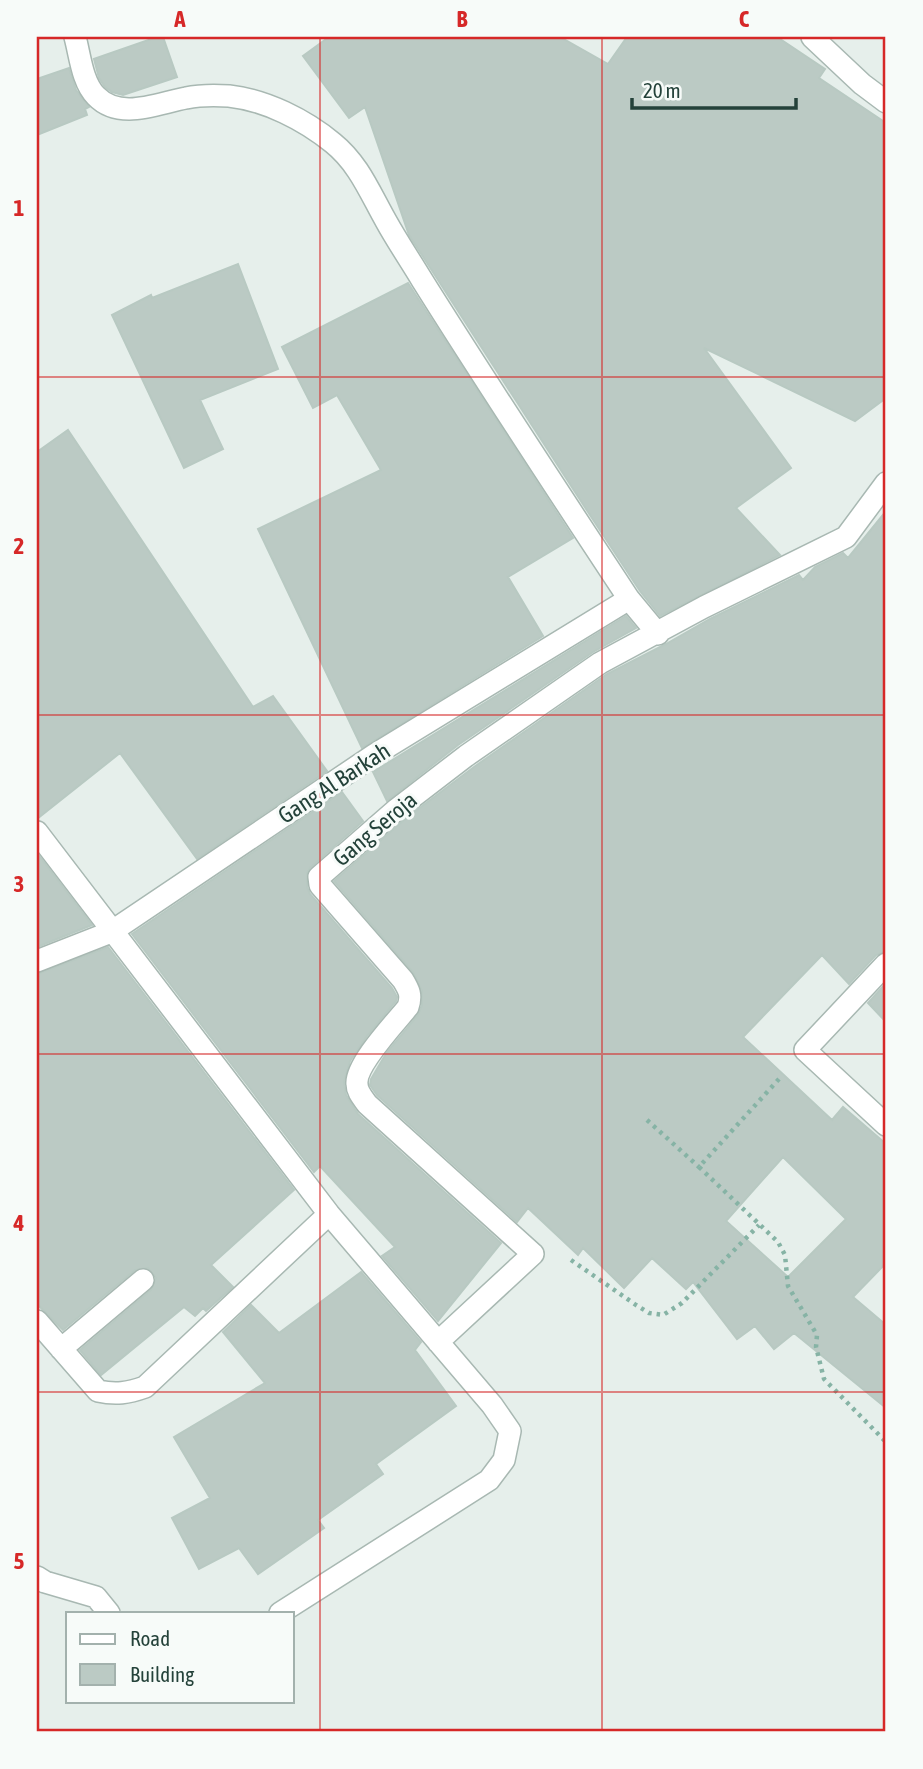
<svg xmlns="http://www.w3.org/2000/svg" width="923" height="1769" font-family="'Asap Condensed',sans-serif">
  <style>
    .building { fill: #bbcac4; stroke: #b8c9c2; stroke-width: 2; fill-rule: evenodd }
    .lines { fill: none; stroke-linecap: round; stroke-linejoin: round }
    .minor-casing { stroke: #a8b8b2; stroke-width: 24 }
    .path { stroke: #86b3a5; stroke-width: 4.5; stroke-dasharray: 3.5 5; stroke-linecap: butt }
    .minor { stroke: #fff; stroke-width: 21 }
    .grid { fill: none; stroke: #d62828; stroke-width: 2; stroke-opacity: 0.55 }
    .labels { text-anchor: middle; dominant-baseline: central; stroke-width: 6; stroke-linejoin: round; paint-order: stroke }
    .street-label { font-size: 23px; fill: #24423a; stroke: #f7fbf9 }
    .neatline { fill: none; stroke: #d62828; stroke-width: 2.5 }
    .grid-label { font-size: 23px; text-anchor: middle; font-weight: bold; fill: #d62828 }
  </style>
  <rect width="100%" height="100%" fill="#e6efeb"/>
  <path class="building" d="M 157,37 L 163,37 L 177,77 L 123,95 L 112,92 L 105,87 L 99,78 L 94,59 Z
    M 329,37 L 560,37 L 608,64 L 627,37 L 777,37 L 825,69 L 819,78 L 886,123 L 886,398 L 855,421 L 704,348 L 791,468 L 736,508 L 780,555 L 660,616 L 640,591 L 588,512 L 409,235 L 365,107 L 349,118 L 303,56 Z
    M 69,68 L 76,90 L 89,107 L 85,109 L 87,115 L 37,135 L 37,79 Z
    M 238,264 L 278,369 L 200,400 L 223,449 L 184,468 L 112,315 L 151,295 L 152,298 Z
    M 408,283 L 573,538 L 508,577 L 543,636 L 362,748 L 258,529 L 381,470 L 337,395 L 313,408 L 282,347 Z
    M 68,430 L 253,707 L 273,696 L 327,771 L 197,859 L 120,753 L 37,819 L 37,452 Z
    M 886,511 L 886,951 L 876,955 L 849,984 L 822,955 L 743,1037 L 832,1120 L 843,1107 L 886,1144 L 886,1263 L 853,1297 L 886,1325 L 886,1408 L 794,1333 L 774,1349 L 755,1326 L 737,1339 L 693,1282 L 686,1289 L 652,1258 L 624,1288 L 583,1248 L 578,1255 L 528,1208 L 517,1222 L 377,1095 L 370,1085 L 371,1079 L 387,1052 L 418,1015 L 422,1005 L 422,991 L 413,972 L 334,881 L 405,819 L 474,767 L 607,674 L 666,644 L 710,619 L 799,575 L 803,580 L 815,567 L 843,553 L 848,558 ZM 783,1157 L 846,1219 L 788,1277 L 726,1221 Z
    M 626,616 L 636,628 L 593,652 L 458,745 L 387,801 L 373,772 Z
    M 342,792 L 363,821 L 310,868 L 307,873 L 307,887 L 310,894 L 392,988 L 397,997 L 396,1001 L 367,1036 L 350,1061 L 344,1082 L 346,1095 L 358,1114 L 501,1243 L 438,1321 L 382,1256 L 395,1247 L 320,1166 L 314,1172 L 132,934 Z
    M 37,853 L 92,925 L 37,947 Z
    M 108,947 L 294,1190 L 211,1265 L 233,1287 L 206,1311 L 203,1308 L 195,1316 L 184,1307 L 101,1375 L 80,1350 L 151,1290 L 156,1278 L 148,1268 L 135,1270 L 63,1330 L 37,1304 L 37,974 Z
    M 886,983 L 886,1022 L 868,1003 Z
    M 361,1272 L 421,1342 L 415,1350 L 456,1406 L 376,1464 L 383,1474 L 318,1520 L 324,1528 L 258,1574 L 239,1548 L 199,1569 L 172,1518 L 210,1498 L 174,1437 L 265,1383 L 223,1332 L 251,1305 L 279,1333 Z"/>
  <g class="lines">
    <defs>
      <path id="minor" d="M 75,37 C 80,55 82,82 96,96 C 120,121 158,103 186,98 C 200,95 215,95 229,96 C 266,100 305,120 333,143 C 359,164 370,193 386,221 C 397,241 410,260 422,280 C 489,387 559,493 629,599 L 658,634
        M 812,37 L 862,84 L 886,102
        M 37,832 L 329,1214 L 492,1405 L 510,1431 L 504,1460 L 489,1480 L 280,1613
        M 37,961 L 111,932 L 374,755 L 629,599
        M 886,964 L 805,1050 L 886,1125
        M 37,1321 L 98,1391 C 116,1395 128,1393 145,1387 L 329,1214
        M 438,1342 L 533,1254 L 367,1104 C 363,1098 357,1092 357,1084 C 355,1065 395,1023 408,1007 C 412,995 409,990 403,980 L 320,885 L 319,877 L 397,809 L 466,756 L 600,663 L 704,607 L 846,537 L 886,483
        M 61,1349 L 143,1280
        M 37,1577 L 45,1582 L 96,1597 L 109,1613"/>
    </defs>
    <use href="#minor" class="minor-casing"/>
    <path class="path" d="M 779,1079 L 699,1167 L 778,1242 L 785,1255 L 788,1286 L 817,1335 L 816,1347 L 824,1379 L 886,1442
      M 647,1120 L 699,1167
      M 571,1260 L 636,1305 L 649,1313 L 663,1315 L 682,1303 L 759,1225"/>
    <use href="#minor" class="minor"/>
  </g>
  <path class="grid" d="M 320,37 L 320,1732M 602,37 L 602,1732M 37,377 L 886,377M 37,715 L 886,715M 37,1054 L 886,1054M 37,1392 L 886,1392"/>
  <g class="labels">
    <g class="street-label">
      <text transform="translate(334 783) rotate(-33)">Gang Al Barkah</text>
      <text transform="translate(375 829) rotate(-40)">Gang Seroja</text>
    </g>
  </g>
  <rect width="923" height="1769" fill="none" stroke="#f7fbf9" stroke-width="77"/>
  <rect x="66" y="1612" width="228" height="91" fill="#f7fbf9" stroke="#a3b1ad" stroke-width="2"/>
  <rect x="80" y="1634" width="35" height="10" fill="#ffffff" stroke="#a3b1ad" stroke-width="2"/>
  <text x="130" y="1646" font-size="21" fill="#24423a">Road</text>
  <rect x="80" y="1664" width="35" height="21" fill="#bbcac4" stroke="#a3b1ad" stroke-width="2"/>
  <text x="130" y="1682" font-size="21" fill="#24423a">Building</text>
  <path d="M632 98v10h164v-10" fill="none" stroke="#24423a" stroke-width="3.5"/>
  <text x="643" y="98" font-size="21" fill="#24423a" stroke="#f7fbf9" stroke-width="5" paint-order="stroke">20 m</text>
  <rect x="38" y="38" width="846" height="1692" class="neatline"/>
  <g class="grid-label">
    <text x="180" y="27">A</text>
    <text x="462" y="27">B</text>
    <text x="744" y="27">C</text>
    <text x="19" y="216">1</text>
    <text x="19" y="554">2</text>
    <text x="19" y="892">3</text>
    <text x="19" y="1231">4</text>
    <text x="19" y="1569">5</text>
  </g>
</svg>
